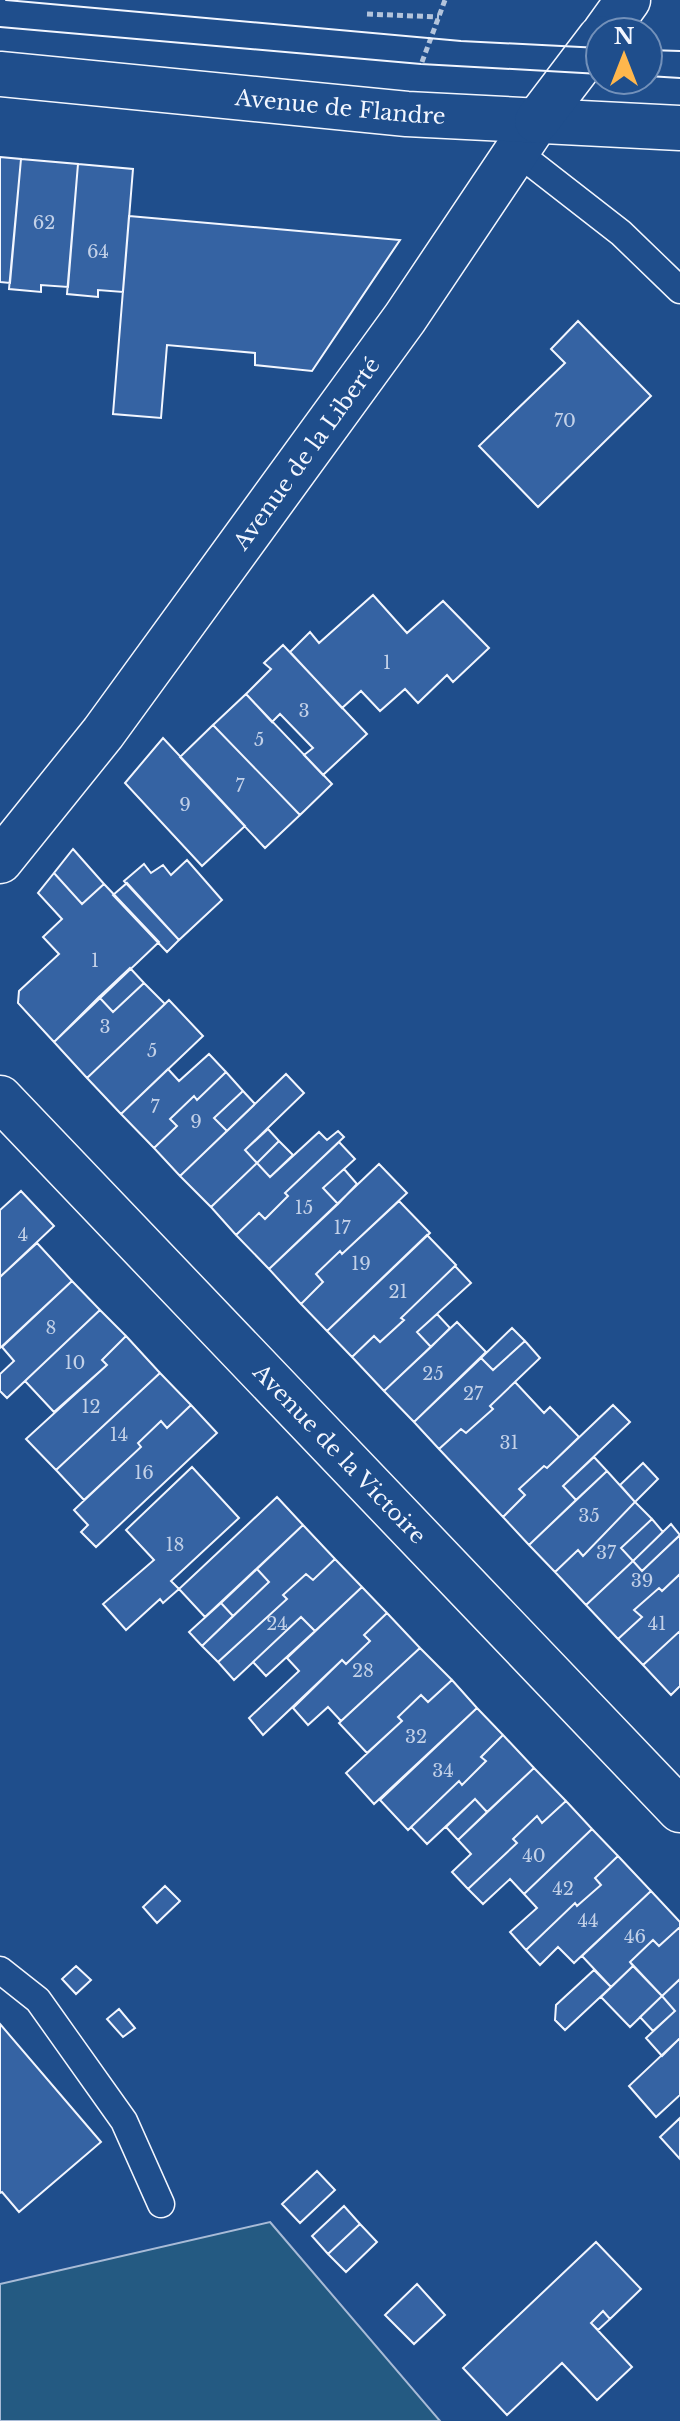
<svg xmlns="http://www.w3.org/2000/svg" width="680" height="2421" font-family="'Libre Baskerville',serif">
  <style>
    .green { fill: #245a82; stroke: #a8bbd7; stroke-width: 2 }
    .building { fill: #3563a3; stroke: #f2f6ff; stroke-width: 2 }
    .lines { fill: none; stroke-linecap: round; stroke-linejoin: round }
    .service-casing { stroke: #f2f6ff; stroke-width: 29 }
    .minor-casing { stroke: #f2f6ff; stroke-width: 47 }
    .tertiary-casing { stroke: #f2f6ff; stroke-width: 47 }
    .path { stroke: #b3c4dc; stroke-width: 5; stroke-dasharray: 6 4; stroke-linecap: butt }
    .service { stroke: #1f4e8c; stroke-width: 26 }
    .minor { stroke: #1f4e8c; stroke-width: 44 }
    .tertiary { stroke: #1f4e8c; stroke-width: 44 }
    .tram { stroke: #f2f6ff; stroke-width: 2 }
    .labels { text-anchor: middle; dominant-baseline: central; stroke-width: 6; stroke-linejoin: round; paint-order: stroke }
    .number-label { font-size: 18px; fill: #c3d1e8 }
    .street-label { font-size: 22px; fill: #f2f6ff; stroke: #1f4e8c }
  </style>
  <rect width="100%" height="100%" fill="#1f4e8c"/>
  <path class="green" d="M 270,2222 L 440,2421 L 0,2421 L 0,2284 Z"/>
  <path class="building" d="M 0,157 L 21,159 L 10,283 L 0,282 Z
    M 21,159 L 78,164 L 68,287 L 41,285 L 41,292 L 9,289 Z
    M 78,164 L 133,169 L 123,292 L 98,290 L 98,297 L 67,294 Z
    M 129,216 L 355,236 L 400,240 L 312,371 L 255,365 L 255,353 L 167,345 L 161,418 L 113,414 Z
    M 578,321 L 651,396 L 538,507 L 479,446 L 565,363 L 551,349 Z
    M 373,595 L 407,633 L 443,601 L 489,648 L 453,682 L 447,675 L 418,703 L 405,689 L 380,711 L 361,691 L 342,708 L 290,652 L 310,632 L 319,643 Z
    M 283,645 L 367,734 L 323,775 L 304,755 L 313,748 L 280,714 L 272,722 L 246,694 L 271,669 L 264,663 Z
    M 246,694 L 332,784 L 300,815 L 213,725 Z
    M 213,725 L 300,815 L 265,848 L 180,757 Z
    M 163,738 L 245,826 L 202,866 L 125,783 Z
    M 73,849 L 104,884 L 82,904 L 54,873 Z
    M 187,860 L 222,900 L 179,940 L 124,881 L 144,864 L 151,873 L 163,865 L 171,875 Z
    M 54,873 L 82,904 L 104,884 L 159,942 L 54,1042 L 18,1003 L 19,991 L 59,954 L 43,937 L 62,919 L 38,893 Z
    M 127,883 L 179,940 L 167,952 L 113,895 Z
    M 130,968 L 144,983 L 113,1012 L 99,997 Z
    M 144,983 L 165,1004 L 87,1078 L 54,1042 L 99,997 L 113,1012 Z
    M 169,1000 L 203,1036 L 121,1114 L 87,1078 Z
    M 209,1054 L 226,1072 L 197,1100 L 194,1096 L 170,1119 L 177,1126 L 154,1148 L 121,1114 L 168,1069 L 179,1081 Z
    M 226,1072 L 243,1091 L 214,1118 L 227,1131 L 180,1176 L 154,1148 L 177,1126 L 170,1119 L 194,1096 L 197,1100 Z
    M 286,1074 L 304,1093 L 245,1150 L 257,1163 L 211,1207 L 180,1176 Z
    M 243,1091 L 255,1104 L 227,1131 L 214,1118 Z
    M 268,1129 L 279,1141 L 257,1163 L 245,1150 Z
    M 338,1131 L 344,1137 L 285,1193 L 288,1196 L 265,1219 L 259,1213 L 236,1235 L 211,1207 L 257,1163 L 270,1177 L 319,1132 L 327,1140 Z
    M 279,1141 L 293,1155 L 270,1177 L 257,1163 Z
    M 339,1142 L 355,1159 L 323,1188 L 338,1204 L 269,1269 L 236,1235 L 259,1213 L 265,1219 L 288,1196 L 285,1193 Z
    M 379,1164 L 407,1193 L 342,1254 L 340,1251 L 316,1274 L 323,1282 L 301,1304 L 269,1269 Z
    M 344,1169 L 357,1184 L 338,1204 L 323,1188 Z
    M 21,1191 L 54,1226 L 0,1277 L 0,1210 Z
    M 399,1201 L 430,1233 L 327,1331 L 301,1304 L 323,1282 L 316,1274 L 340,1251 L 342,1254 Z
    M 427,1235 L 456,1265 L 401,1318 L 404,1320 L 380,1342 L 374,1336 L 352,1357 L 327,1331 Z
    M 37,1243 L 72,1281 L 0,1348 L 0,1277 Z
    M 455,1266 L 471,1283 L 417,1332 L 431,1347 L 384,1391 L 352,1357 L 374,1336 L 380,1342 L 404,1320 L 401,1318 Z
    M 72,1281 L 100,1310 L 7,1398 L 0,1391 L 0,1374 L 14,1361 L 2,1347 Z
    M 100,1310 L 126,1336 L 102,1360 L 107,1365 L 54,1412 L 25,1381 Z
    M 437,1314 L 450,1328 L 431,1347 L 417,1332 Z
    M 457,1322 L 486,1352 L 414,1422 L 384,1391 Z
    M 512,1328 L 525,1341 L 493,1370 L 481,1358 Z
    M 126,1336 L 160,1373 L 56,1470 L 26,1439 L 107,1365 L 102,1360 Z
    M 525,1341 L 540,1358 L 490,1406 L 493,1409 L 466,1433 L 461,1429 L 439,1449 L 414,1422 L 481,1358 L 493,1370 Z
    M 160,1373 L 191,1405 L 167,1428 L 161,1421 L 138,1443 L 141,1447 L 84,1500 L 56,1470 Z
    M 515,1382 L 544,1413 L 550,1407 L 579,1437 L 547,1468 L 544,1466 L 519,1489 L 525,1495 L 503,1517 L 439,1449 L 461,1429 L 466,1433 L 493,1409 L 490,1406 Z
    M 191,1405 L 217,1433 L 96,1547 L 81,1532 L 88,1525 L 74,1510 L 141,1447 L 138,1443 L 161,1421 L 167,1428 Z
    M 613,1405 L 630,1422 L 563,1486 L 576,1500 L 529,1545 L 503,1517 L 525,1495 L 519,1489 L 544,1466 L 547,1468 Z
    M 594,1457 L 607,1471 L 576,1500 L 563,1486 Z
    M 643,1463 L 658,1479 L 635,1502 L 620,1485 Z
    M 192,1467 L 239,1518 L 171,1581 L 179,1589 L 163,1603 L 160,1599 L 126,1630 L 103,1604 L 154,1560 L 126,1530 Z
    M 607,1471 L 635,1502 L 583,1556 L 578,1550 L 555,1572 L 529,1545 Z
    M 277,1497 L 303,1525 L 205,1617 L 179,1589 Z
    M 635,1502 L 652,1519 L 621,1548 L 633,1561 L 586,1605 L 555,1572 L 578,1550 L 583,1556 Z
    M 652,1519 L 663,1532 L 633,1561 L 621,1548 Z
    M 671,1524 L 680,1535 L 642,1571 L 633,1561 Z
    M 303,1525 L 335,1559 L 313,1580 L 306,1574 L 283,1595 L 287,1599 L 218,1662 L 202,1646 L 269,1582 L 257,1569 Z
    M 680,1535 L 680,1574 L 662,1591 L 659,1588 L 634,1610 L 642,1617 L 618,1639 L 586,1605 L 633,1561 L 642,1571 Z
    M 335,1559 L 362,1587 L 315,1631 L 301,1617 L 234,1680 L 218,1662 L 287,1599 L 283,1595 L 306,1574 L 313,1580 Z
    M 257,1569 L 269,1582 L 233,1616 L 221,1603 Z
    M 680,1574 L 680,1631 L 643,1665 L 618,1639 L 642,1617 L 634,1610 L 659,1588 L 662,1591 Z
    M 362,1587 L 387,1613 L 364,1635 L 370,1641 L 346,1664 L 342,1660 L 263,1735 L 249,1718 L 299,1671 L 287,1658 Z
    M 221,1603 L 233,1616 L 202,1646 L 189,1632 Z
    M 387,1613 L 420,1648 L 341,1721 L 328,1707 L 308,1725 L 293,1708 L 342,1660 L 346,1664 L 370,1641 L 364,1635 Z
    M 301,1617 L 315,1631 L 266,1676 L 253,1662 Z
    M 680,1631 L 680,1686 L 671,1695 L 643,1665 Z
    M 420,1648 L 452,1680 L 428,1702 L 421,1695 L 398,1717 L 402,1721 L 367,1753 L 339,1723 Z
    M 452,1680 L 477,1708 L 374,1804 L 346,1773 L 402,1721 L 398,1717 L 421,1695 L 428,1702 Z
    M 477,1708 L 503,1735 L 481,1757 L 486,1761 L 462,1785 L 459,1781 L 408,1830 L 380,1800 Z
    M 503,1735 L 534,1768 L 487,1812 L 475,1799 L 427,1844 L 411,1827 L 459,1781 L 462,1785 L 486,1761 L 481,1757 Z
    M 534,1768 L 566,1801 L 542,1823 L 537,1816 L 513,1839 L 517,1843 L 468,1889 L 452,1872 L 471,1854 L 458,1840 Z
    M 475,1799 L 487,1812 L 458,1840 L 446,1827 Z
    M 566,1801 L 592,1829 L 524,1894 L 510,1879 L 483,1904 L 468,1889 L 517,1843 L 513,1839 L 537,1816 L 542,1823 Z
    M 592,1829 L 618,1856 L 595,1878 L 601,1885 L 577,1906 L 575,1903 L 526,1950 L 510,1932 L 537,1908 L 524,1894 Z
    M 618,1856 L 651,1891 L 574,1963 L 558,1947 L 540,1965 L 526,1950 L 575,1903 L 577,1906 L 601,1885 L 595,1878 Z
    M 165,1886 L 180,1901 L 157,1923 L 143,1907 Z
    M 651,1891 L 680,1922 L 680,1927 L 659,1946 L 653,1940 L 630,1962 L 633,1966 L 611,1987 L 582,1956 Z
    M 680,1927 L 680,1979 L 662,1996 L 630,1962 L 653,1940 L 659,1946 Z
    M 76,1966 L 91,1980 L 76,1994 L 62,1979 Z
    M 633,1966 L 662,1996 L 630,2027 L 601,1997 Z
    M 594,1970 L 611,1987 L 565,2030 L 555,2020 L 556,2005 Z
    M 680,1979 L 680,2038 L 662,2056 L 646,2038 L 675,2011 L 662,1996 Z
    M 662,1996 L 675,2011 L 653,2031 L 640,2017 Z
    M 119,2009 L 135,2028 L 123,2037 L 107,2019 Z
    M 0,2024 L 101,2142 L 19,2212 L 2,2192 L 0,2193 Z
    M 680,2038 L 680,2095 L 656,2117 L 629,2086 Z
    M 680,2118 L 680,2159 L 660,2137 Z
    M 317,2171 L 335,2190 L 300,2223 L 282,2204 Z
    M 344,2206 L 360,2224 L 328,2254 L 312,2236 Z
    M 360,2224 L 377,2242 L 346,2272 L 328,2254 Z
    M 596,2242 L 641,2289 L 610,2319 L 603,2311 L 591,2323 L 632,2367 L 597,2400 L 562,2363 L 507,2415 L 463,2368 Z
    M 417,2284 L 445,2315 L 414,2344 L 385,2315 Z
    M 603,2311 L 610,2319 L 598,2330 L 591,2323 Z"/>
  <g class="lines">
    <defs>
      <path id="service" d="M 517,152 L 621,233 L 680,290
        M 0,1970 L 38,2000 L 124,2121 L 161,2204"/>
      <g id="minor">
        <path id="s1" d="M 0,861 L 103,733 L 405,318 L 537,121"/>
        <path id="s2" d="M 0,1098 L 680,1810"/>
      </g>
      <g id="tertiary">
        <path d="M 605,32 L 628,0"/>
        <path id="s3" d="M 0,74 L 407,114 L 680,128"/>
        <path d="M 537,121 L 600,38"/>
      </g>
    </defs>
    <use href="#service" class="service-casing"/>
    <use href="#minor" class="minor-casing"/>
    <use href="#tertiary" class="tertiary-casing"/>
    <path class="path" d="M 367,14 L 439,17
      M 422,62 L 445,0"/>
    <use href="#service" class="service"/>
    <use href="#minor" class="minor"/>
    <use href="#tertiary" class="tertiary"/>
    <path class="tram" d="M 6,0 L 461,41 L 600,48
      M 0,27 L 421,64 L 600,74
      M 648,50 L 680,51
      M 648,76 L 680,78"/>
  </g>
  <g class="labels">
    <g class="number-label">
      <text x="44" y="223">62</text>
      <text x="98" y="252">64</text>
      <text x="565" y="421">70</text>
      <text x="387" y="663">1</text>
      <text x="304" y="711">3</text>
      <text x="259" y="740">5</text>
      <text x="240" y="786">7</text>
      <text x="185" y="805">9</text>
      <text x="95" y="961">1</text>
      <text x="105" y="1027">3</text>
      <text x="152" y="1051">5</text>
      <text x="155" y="1107">7</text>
      <text x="196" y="1122">9</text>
      <text x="304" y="1208">15</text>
      <text x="342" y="1228">17</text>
      <text x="23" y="1235">4</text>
      <text x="361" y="1264">19</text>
      <text x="398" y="1292">21</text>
      <text x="51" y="1328">8</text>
      <text x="75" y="1363">10</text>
      <text x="433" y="1374">25</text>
      <text x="473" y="1394">27</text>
      <text x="91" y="1407">12</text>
      <text x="119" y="1435">14</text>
      <text x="509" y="1443">31</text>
      <text x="144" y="1473">16</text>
      <text x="589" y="1516">35</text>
      <text x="175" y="1545">18</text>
      <text x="606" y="1553">37</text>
      <text x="642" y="1581">39</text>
      <text x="277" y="1624">24</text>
      <text x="657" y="1624">41</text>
      <text x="363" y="1671">28</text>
      <text x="416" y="1737">32</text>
      <text x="443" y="1771">34</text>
      <text x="534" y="1856">40</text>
      <text x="563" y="1889">42</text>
      <text x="588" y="1921">44</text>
      <text x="635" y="1937">46</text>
    </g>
    <g class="street-label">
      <text stroke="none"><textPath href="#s3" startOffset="342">Avenue de Flandre</textPath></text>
      <text stroke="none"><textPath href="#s1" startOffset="510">Avenue de la Liberté</textPath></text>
      <text stroke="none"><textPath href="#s2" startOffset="492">Avenue de la Victoire</textPath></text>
    </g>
  </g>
  <g transform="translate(624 56)"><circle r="38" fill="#1f4e8c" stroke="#7391ba" stroke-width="2"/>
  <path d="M0-6L14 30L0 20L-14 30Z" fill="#ffb74d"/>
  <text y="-12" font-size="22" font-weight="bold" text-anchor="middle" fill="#f2f6ff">N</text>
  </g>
</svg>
